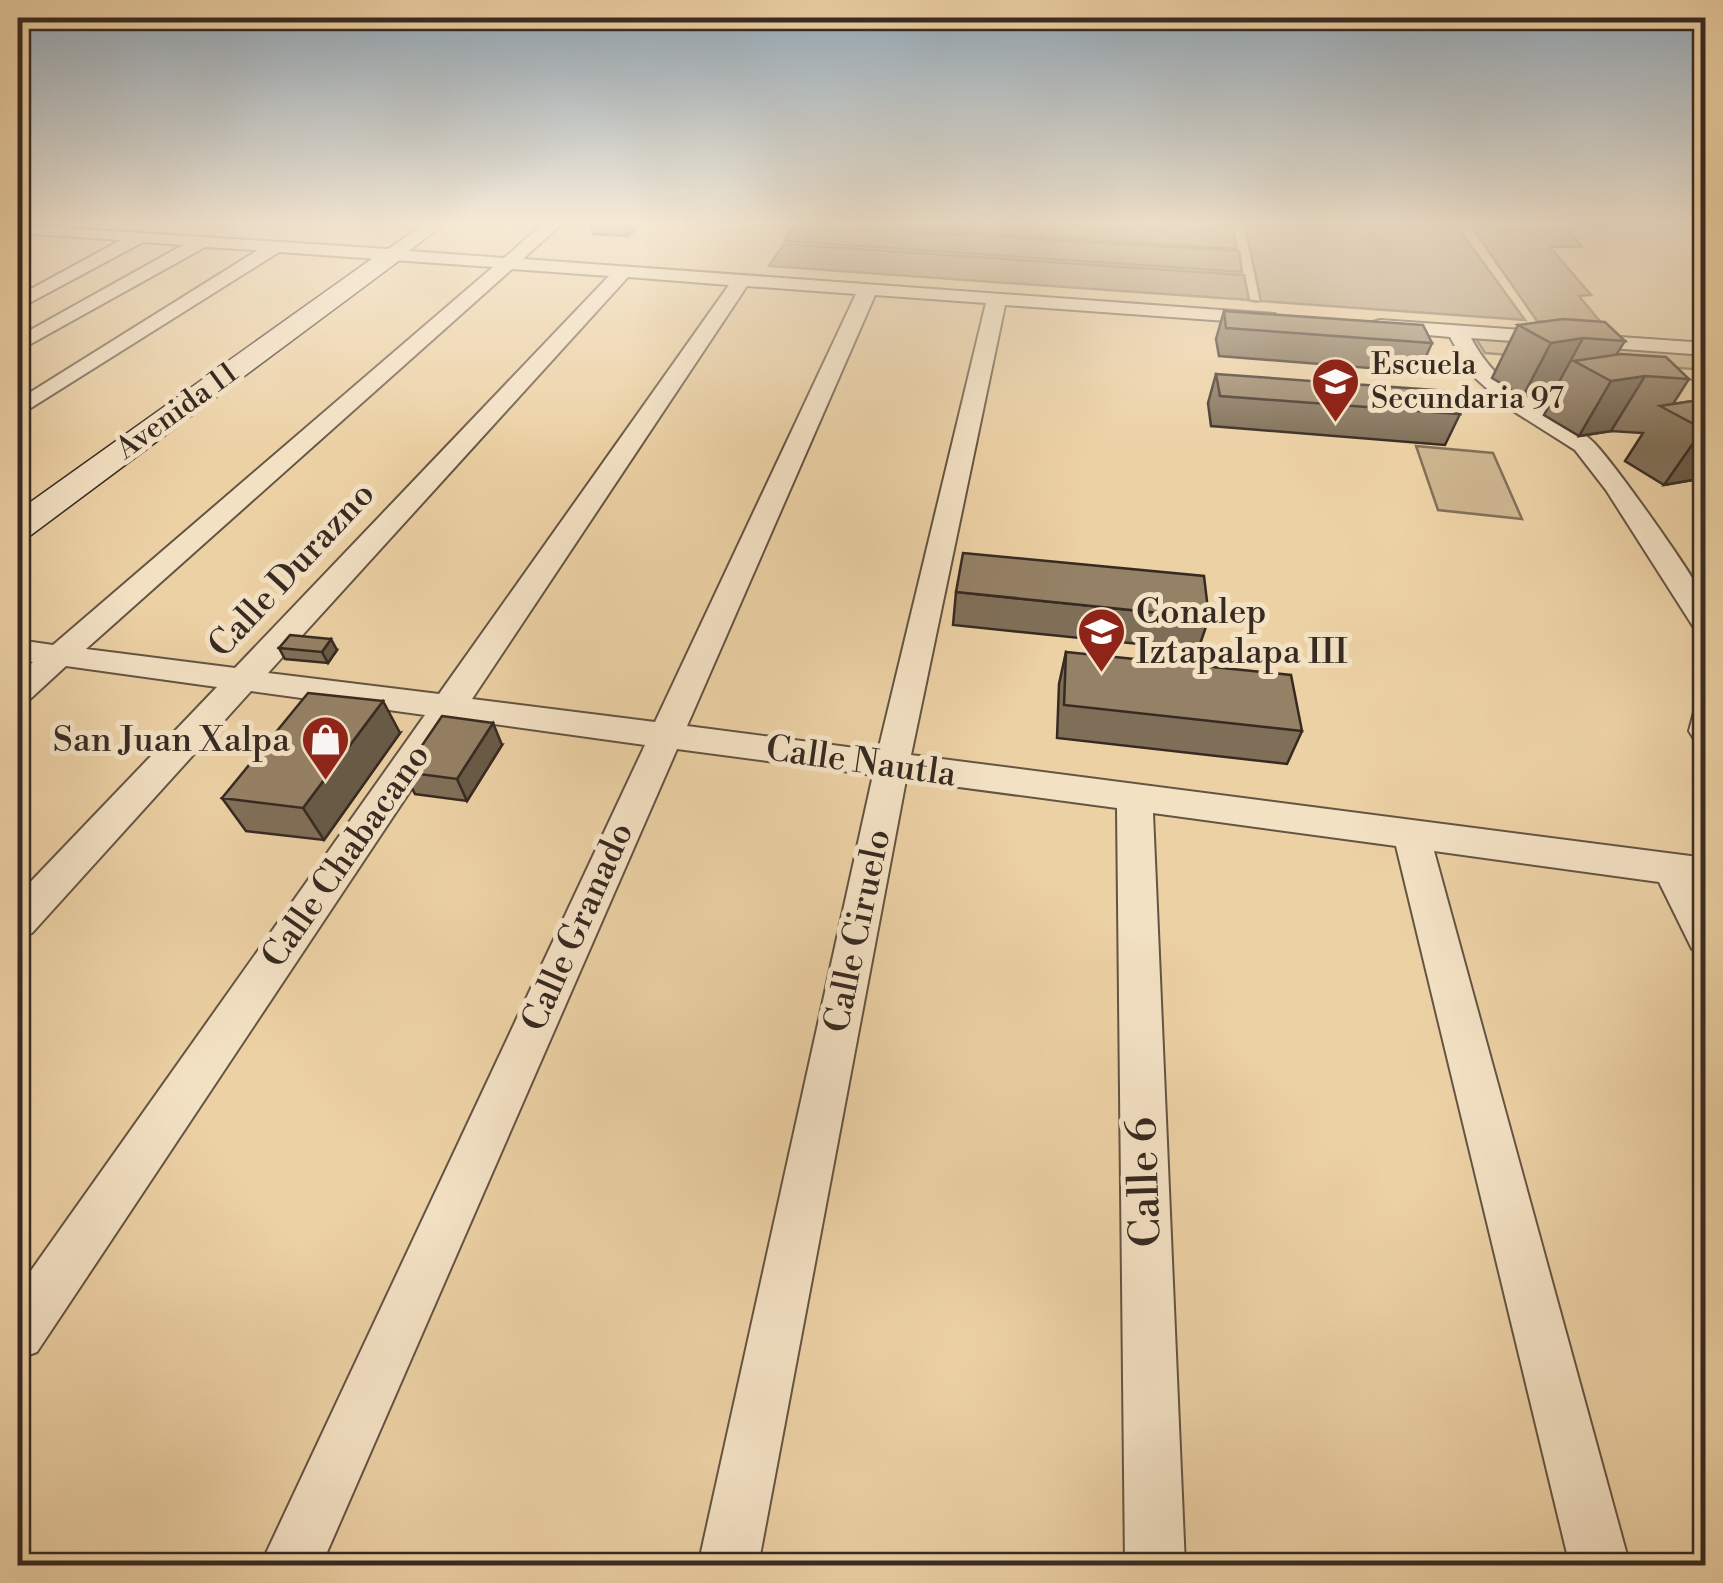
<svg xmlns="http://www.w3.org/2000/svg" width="1723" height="1583" font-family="'Libre Bodoni',serif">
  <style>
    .green { fill: #cdb58f; stroke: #827058; stroke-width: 2.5 }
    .water { fill: #ae9878; stroke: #7e6c56; stroke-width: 2.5 }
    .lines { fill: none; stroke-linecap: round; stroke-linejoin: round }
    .stream { fill: #7e6c56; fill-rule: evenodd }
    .street-casing { stroke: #645443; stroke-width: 4 }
    .secondary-casing { stroke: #372a22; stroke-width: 3 }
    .street { fill: #f3e1c4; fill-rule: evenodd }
    .secondary { fill: #f3e1c4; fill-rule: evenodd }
    .wall { fill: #806f58; stroke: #372a22; stroke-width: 2.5 }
    .shaded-wall { fill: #685a47; stroke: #372a22; stroke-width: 2.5 }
    .building { fill: #958166; stroke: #372a22; stroke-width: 2.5 }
    .labels { text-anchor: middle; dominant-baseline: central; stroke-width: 10; stroke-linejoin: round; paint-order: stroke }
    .far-poi-label { font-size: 30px; fill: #372a22; stroke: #f3e1c4; text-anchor: start }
    .far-street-label { font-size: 30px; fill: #372a22; stroke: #f3e1c4 }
    .street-label { font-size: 35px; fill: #372a22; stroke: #f3e1c4 }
    .poi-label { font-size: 35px; fill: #372a22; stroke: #f3e1c4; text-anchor: start }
    .near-street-label { font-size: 42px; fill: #372a22; stroke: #f3e1c4 }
  </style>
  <rect width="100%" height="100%" fill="#ecd1a5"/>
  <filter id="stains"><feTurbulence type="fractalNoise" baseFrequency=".002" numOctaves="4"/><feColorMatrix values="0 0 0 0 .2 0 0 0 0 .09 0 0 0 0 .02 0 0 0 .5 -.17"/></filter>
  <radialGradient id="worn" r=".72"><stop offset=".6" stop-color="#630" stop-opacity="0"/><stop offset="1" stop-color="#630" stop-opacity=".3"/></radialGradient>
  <path class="green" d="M 1473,334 L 1705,352 L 1705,370 L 1485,353 Z
    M 1416,446 L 1493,453 L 1522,519 L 1438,510 Z"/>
  <path class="water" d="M 794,225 L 1239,251 L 1242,272 L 784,241 Z
    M 857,225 L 1232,225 L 1237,249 L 1236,249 Z
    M 1245,225 L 1456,225 L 1525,320 L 1261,301 Z
    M 1471,226 L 1570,231 L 1582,247 L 1550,247 L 1591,295 L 1579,296 L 1603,325 L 1537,321 Z
    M 784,244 L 1244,275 L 1249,300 L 769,266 Z"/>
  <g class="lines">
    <path class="stream" d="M 1247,299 L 1264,301 C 1260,304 1252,303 1247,301 Z"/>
    <defs>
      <path id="street" d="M 18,225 L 388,249 L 424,225 L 442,225 L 409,251 L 504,258 L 542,225 L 560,225 L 523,259 L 1275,314 L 1275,322 L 1268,324 L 1005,305 L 911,755 L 1706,858 L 1706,888 L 1700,887 L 1706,897 L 1706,954 L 1692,949 L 1659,882 L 1434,851 L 1630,1566 L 1570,1566 L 1396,846 L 1153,813 L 1185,1566 L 1125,1566 L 1117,808 L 906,780 L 758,1566 L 698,1566 L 873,775 L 677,749 L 321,1566 L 260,1566 L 645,745 L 458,719 L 37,1352 L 18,1359 L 18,1289 L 425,715 L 251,691 L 32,933 L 18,937 L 18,895 L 217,687 L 66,666 L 29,700 L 18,703 L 18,675 L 33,662 L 18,660 L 18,640 L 53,645 L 493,267 L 279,252 L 18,416 L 18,400 L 258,250 L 205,247 L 18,351 L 18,337 L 183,245 L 143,242 L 18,309 L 18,296 L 121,240 L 18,233 ZM 512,269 L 609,276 L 235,668 L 86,649 ZM 628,277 L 729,285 L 439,694 L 268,673 ZM 747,286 L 856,294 L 655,722 L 472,699 ZM 875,295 L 986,303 L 878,751 L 687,726 Z
        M 1380,320 L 1706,343 L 1706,355 L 1471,338 C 1505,401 1546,399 1591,440 C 1608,454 1701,585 1706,603 C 1708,611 1706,624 1706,633 L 1696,631 L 1606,490 L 1575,450 L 1507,407 L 1470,373 L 1450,337 L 1373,330 L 1373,322 Z
        M 1706,709 L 1706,742 L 1694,739 L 1689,731 L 1694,712 Z"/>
      <path id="secondary" d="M 392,248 L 404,255 L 400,260 L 31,535 L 18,538 L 18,511 L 384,250 Z"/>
    </defs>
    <use href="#street" class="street-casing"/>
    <use href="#secondary" class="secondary-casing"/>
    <use href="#street" class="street"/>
    <use href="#secondary" class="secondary"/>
  </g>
  <path class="wall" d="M 591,225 L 640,225 L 628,236 L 593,234 Z
    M 1224,311 L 1432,343 L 1419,372 L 1219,356 L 1216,339 Z
    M 1518,325 L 1625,341 L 1616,355 L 1689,379 L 1673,404 L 1706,399 L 1706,479 L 1698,479 L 1664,485 L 1625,461 L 1643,433 L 1611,431 L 1579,436 L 1544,415 L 1557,392 L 1523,396 L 1492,378 Z
    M 1216,374 L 1460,414 L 1445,445 L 1211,426 L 1208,403 Z
    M 956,592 L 1209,618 L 1198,650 L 953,625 Z
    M 279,648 L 337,650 L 328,663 L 285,659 Z
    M 1066,652 L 1302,731 L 1287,764 L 1057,738 L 1059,684 Z
    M 400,733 L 324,840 L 246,831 L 222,798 Z
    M 502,745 L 467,801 L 415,794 L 404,772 Z"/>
  <path class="shaded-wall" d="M 626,225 L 640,225 L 628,236 Z
    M 1583,338 L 1554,391 L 1523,396 L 1551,343 Z
    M 1645,376 L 1611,431 L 1579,436 L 1611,381 Z
    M 1706,428 L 1706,468 L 1698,479 L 1664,485 L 1703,429 Z
    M 331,639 L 337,650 L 328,663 L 322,652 Z
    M 383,701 L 400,733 L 324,840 L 303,808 Z
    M 493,723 L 502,745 L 467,801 L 457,779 Z"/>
  <path class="building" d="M 1224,311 L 1423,325 L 1432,343 L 1226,328 Z
    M 1563,319 L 1605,322 L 1625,341 L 1583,338 L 1551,343 L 1518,325 Z
    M 1621,354 L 1666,357 L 1689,379 L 1645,376 L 1611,381 L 1574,361 Z
    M 1216,374 L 1448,391 L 1460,414 L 1220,396 Z
    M 1706,399 L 1706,428 L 1703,429 L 1660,406 Z
    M 963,553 L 1204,576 L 1209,618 L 956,592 Z
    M 290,635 L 331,639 L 322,652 L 279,648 Z
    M 1066,652 L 1291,675 L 1302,731 L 1064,705 Z
    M 308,693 L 383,701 L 303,808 L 222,798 Z
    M 442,716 L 493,723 L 457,779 L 404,772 Z"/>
  <linearGradient id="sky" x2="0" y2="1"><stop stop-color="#91a9bb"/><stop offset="0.5" stop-color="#f6ead6"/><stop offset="1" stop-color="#f6ead6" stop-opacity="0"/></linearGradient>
  <rect width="1723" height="446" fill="url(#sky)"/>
  <defs>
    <symbol id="school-pin" viewBox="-11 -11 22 30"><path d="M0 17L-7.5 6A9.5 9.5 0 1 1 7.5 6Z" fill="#8f2418" stroke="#f3e1c4"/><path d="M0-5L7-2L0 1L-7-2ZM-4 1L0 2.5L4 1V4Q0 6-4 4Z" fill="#fff"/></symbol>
    <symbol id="shop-pin" viewBox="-11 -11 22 30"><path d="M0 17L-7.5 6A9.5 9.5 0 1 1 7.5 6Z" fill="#8f2418" stroke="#f3e1c4"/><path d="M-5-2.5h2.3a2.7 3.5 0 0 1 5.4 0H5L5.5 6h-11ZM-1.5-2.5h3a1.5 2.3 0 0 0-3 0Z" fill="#fff"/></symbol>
  </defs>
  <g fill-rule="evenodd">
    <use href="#school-pin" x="1308" y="354" width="55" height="75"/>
    <use href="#school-pin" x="1074" y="604" width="55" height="75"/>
    <use href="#shop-pin" x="298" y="712" width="55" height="75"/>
  </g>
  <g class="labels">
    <g class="far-poi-label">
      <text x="1371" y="365">Escuela<tspan x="1371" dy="34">Secundaria 97</tspan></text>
    </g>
    <g class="far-street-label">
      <text transform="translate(177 411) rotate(-36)">Avenida 11</text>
    </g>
    <g class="street-label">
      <text transform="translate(292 570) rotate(-47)">Calle Durazno</text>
      <text transform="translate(861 762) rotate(8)">Calle Nautla</text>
      <text transform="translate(346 856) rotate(-55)">Calle Chabacano</text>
      <text transform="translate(578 927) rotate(-66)">Calle Granado</text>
      <text transform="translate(858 931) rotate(-78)">Calle Ciruelo</text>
    </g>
    <g class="poi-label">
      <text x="1136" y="612">Conalep<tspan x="1136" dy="40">Iztapalapa III</tspan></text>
      <text x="290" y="740" text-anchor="end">San Juan Xalpa</text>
    </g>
    <g class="near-street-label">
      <text transform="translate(1145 1182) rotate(-92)">Calle 6</text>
    </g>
  </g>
  <rect width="1723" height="1583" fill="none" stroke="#ecd1a5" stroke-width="60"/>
  <rect x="20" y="20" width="1683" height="1543" fill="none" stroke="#372a22" stroke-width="5"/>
  <rect x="30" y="30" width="1663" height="1523" fill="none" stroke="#372a22" stroke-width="2.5"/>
  <rect width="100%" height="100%" filter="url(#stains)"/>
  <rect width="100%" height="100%" fill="url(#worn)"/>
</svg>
